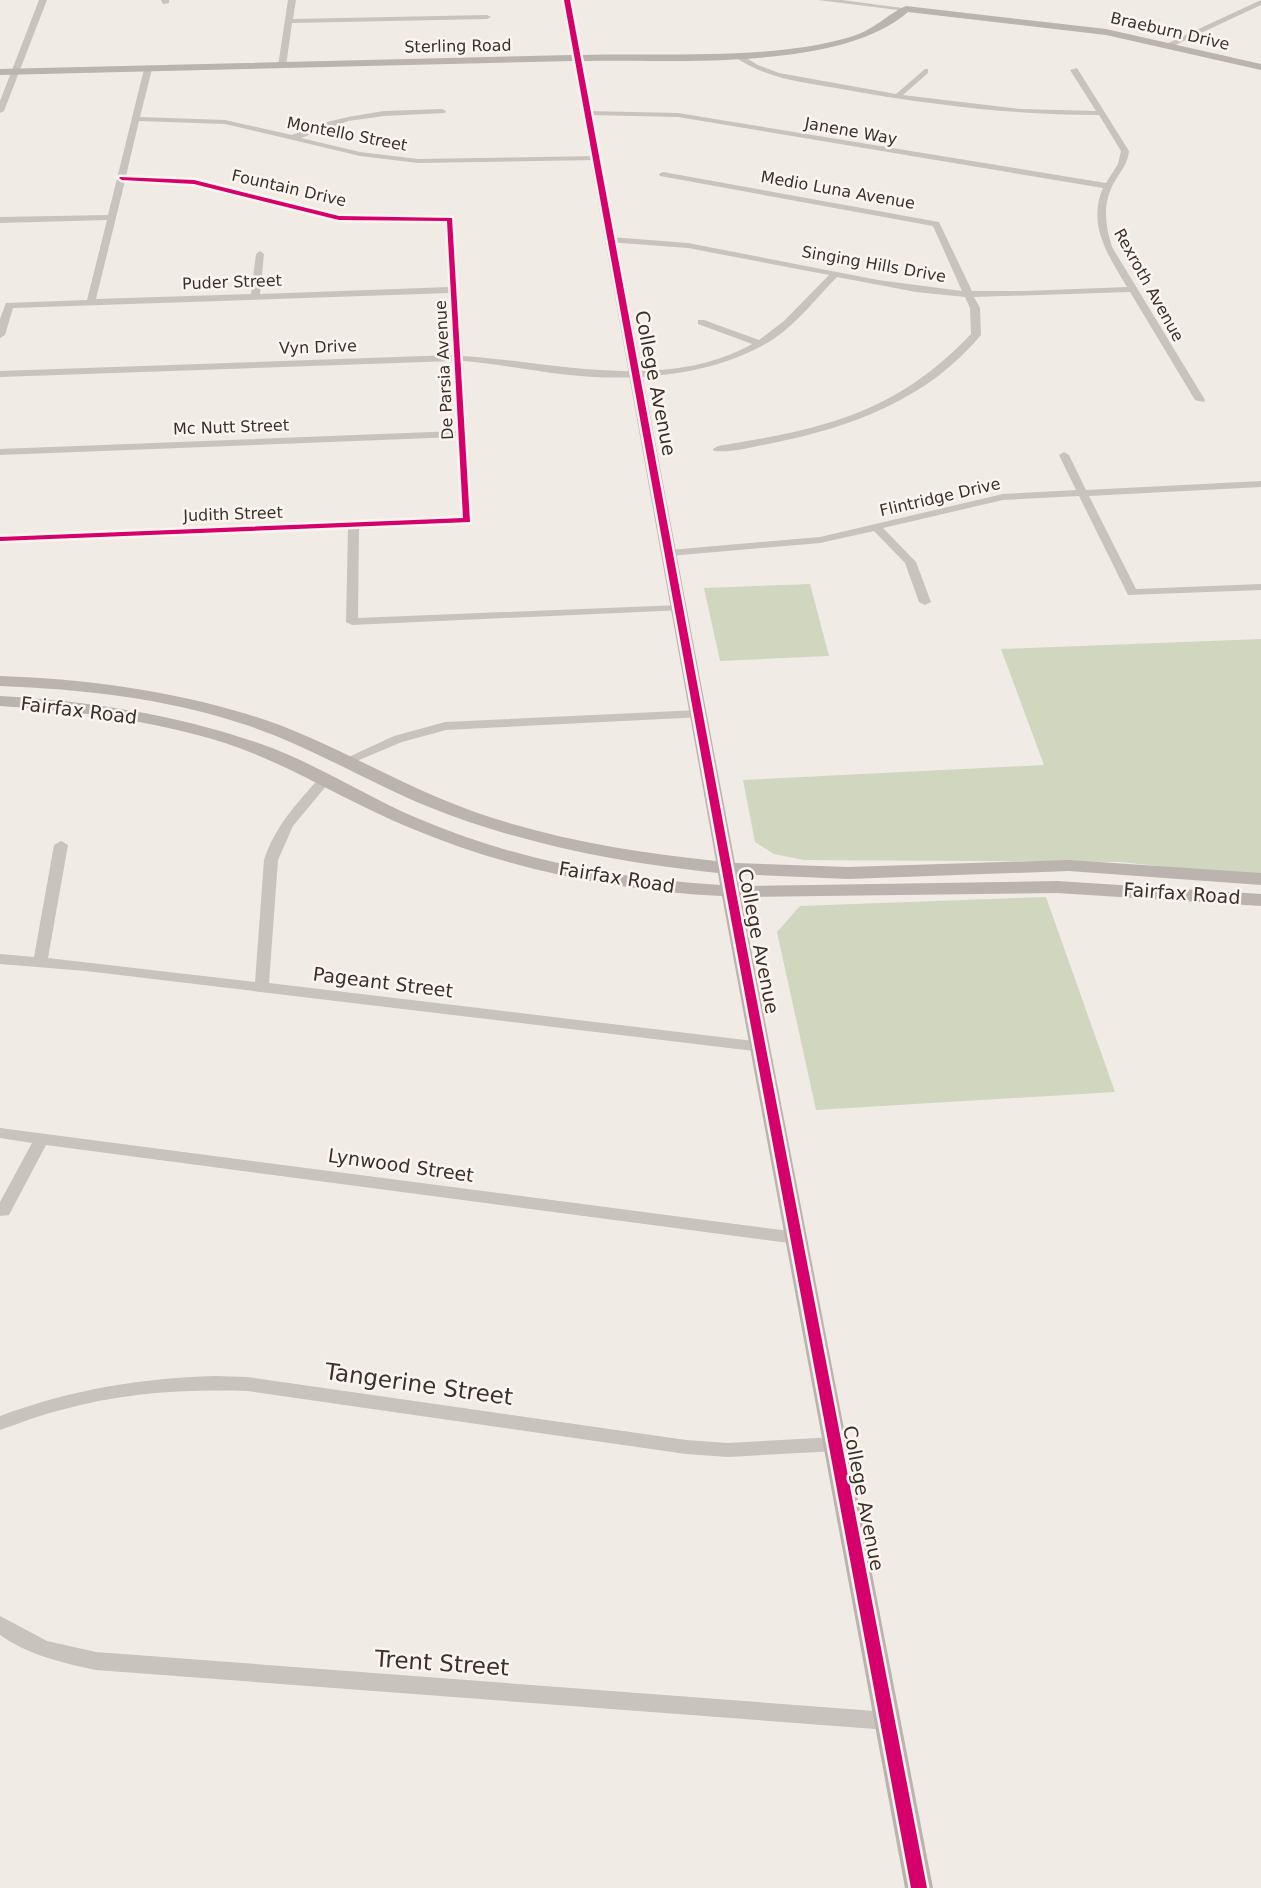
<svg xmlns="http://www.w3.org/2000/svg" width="1261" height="1888" font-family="'DejaVu Sans',sans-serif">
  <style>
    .green { fill: #d1d6bf }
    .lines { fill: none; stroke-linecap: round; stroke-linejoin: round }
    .street { fill: #c9c3be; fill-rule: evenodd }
    .secondary { fill: #bab3ae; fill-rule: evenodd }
    .cycleway-casing { stroke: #fbf5ee; stroke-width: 5 }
    .cycleway { fill: #d6006c; fill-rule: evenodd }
    .labels { text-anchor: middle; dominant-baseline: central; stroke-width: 5; stroke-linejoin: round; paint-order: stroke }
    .far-street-label { font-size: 16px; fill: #3b302b; stroke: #fbf5ee }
    .street-label { font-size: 19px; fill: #3b302b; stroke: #fbf5ee }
    .near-street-label { font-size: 23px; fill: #3b302b; stroke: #fbf5ee }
  </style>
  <rect width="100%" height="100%" fill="#f0ebe5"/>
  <path class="green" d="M 810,584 L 829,656 L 720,661 L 704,588 Z
    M 1261,639 L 1261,877 L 1120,862 L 804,860 L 774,854 L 755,842 L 743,780 L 1044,765 L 1001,649 Z
    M 1046,897 L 1115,1092 L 816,1110 L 777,932 L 800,906 Z"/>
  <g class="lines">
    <path class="street" d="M 39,0 L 47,0 L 4,111 L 0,113 L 0,101 Z
      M 161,0 L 169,0 L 169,3 L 163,4 Z
      M 288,0 L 296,0 L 293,19 L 487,15 L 491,17 L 487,19 L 292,23 L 286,66 L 282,68 L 278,66 Z
      M 818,0 L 842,0 L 910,9 L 906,11 Z
      M 1261,0 L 1261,5 L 1171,47 L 1164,45 Z
      M 738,53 L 758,65 L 779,73 L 896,94 L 925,69 L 928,69 L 928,73 L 903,95 L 1021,109 L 1096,111 L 1070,70 L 1077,68 L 1129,151 C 1128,163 1121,171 1115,181 C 1102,203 1105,224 1112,247 L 1205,400 L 1204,402 L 1195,400 L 1130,292 L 974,297 L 980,308 L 981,335 C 928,399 852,427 773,443 C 755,446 733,453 714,451 L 713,449 L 718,446 C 823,429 895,414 971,334 L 970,308 L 965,297 L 916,292 L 837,277 C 816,298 797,324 772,340 C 714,376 635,382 569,375 C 534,371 499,364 463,361 L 472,520 L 467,523 L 359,528 L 358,618 L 680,605 L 684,606 L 684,610 L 352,625 L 346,622 L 348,528 L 0,542 L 0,536 L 461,517 L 457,437 L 0,455 L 0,449 L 457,431 L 453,361 L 0,377 L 0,371 L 453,355 L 450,293 L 13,308 L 5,335 L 0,338 L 0,319 L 6,303 L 87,300 L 107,220 L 0,223 L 0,217 L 108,215 L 144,69 L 148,67 L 152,69 L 140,117 L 225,120 L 292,135 L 327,122 L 348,117 L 384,111 L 442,109 L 446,111 L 445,113 L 384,116 L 348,121 L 301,138 L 360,152 L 418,159 L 599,156 L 600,158 L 596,160 L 418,163 L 360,156 L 225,124 L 139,121 L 126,176 L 194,179 L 339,215 L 453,217 L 463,356 C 555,362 664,393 752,344 L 698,324 L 698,320 L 704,320 L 759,340 L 784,321 L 829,275 L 688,248 L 608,242 L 608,238 L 611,237 L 688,243 L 878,280 L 962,291 L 933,226 L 660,176 L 659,174 L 663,172 L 939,222 L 972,291 L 1024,291 L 1127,287 C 1108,255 1087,225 1103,188 L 678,117 L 588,115 L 584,113 L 588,111 L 678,113 L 1106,183 L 1118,164 L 1121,151 L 1099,115 C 1014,115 931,105 847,90 C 808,83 768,80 735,57 L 734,55 ZM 125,181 L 194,185 L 339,221 L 446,222 L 449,287 L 260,294 L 264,254 L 260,251 L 256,254 L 251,294 L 96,299 Z
      M 1064,452 L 1069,455 L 1086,490 L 1261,481 L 1261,487 L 1089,496 L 1136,589 L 1261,584 L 1261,590 L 1128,595 L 1079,496 L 1003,500 L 883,528 L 916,562 L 931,602 L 925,605 L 919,602 L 905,563 L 874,531 L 820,543 L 670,556 L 664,553 L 670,550 L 820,537 L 1003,494 L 1076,490 L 1059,455 Z
      M 699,710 L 705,714 L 703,717 L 446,730 L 402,742 L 352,763 L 348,764 L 342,760 L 394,736 L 445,722 Z
      M 326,775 L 332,779 L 293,826 L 278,860 L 269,983 L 762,1042 L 769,1047 L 767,1051 L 762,1052 L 86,971 L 0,964 L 0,954 L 34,957 L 54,845 L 61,841 L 68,845 L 48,958 L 255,982 L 264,860 C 275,826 298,802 321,776 Z
      M 0,1128 L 797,1232 L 803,1234 L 805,1238 L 803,1242 L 797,1244 L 46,1145 L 9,1215 L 0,1216 L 0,1202 L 32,1143 L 0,1138 Z
      M 215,1376 L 247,1377 L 686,1440 L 728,1443 L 836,1437 L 842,1439 L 845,1444 L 842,1449 L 836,1451 L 728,1457 L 686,1454 L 247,1391 C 184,1389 122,1393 61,1410 C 40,1415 20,1423 0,1430 L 0,1416 C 70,1390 140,1378 215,1376 Z
      M 0,1616 L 47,1641 L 96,1652 L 888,1712 L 895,1715 L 898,1721 L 895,1727 L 888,1730 L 96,1670 C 63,1663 28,1655 0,1635 Z"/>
    <path class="secondary" d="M 562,0 L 572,0 L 582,55 C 663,53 774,60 850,37 C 875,30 887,14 906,6 L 1106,29 L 1261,64 L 1261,70 L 1106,35 L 908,12 C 839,72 673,59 583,61 L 735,863 L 848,867 L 1069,860 L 1261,873 L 1261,885 L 1069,871 L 848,879 L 737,874 L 739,886 L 747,886 L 1057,881 L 1261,894 L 1261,906 L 1057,893 L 741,897 L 933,1888 L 905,1888 L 722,896 C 615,891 507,869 408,827 C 345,801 289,764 225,743 C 152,720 76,711 0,706 L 0,696 C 90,701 179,715 264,745 C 317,764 365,796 417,818 C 512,859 617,879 720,885 L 718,873 C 620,863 521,844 429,807 C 365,781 307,744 240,723 C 163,698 81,689 0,686 L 0,676 C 85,679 168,690 250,715 C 316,735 375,771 439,798 C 526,835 622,851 716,861 L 573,61 L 0,75 L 0,69 L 572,55 Z"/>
    <defs>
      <path id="cycleway" d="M 564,0 L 570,0 L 736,892 L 927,1888 L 911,1888 L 726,892 Z
        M 120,177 L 194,180 L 339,216 L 452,218 L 470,522 L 0,541 L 0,537 L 463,518 L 447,221 L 339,220 L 194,184 L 122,180 L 119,178 Z"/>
    </defs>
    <use href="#cycleway" class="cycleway-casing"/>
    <use href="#cycleway" class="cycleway"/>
  </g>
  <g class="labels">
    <g class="far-street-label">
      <text transform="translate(1170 31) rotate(13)">Braeburn Drive</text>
      <text transform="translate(458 46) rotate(-1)">Sterling Road</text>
      <text transform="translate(851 131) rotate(10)">Janene Way</text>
      <text transform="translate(347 134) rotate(11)">Montello Street</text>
      <text transform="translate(289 188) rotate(13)">Fountain Drive</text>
      <text transform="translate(838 190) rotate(10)">Medio Luna Avenue</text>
      <text transform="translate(874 264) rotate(10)">Singing Hills Drive</text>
      <text transform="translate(232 282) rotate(-2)">Puder Street</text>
      <text transform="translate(1149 285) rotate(61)">Rexroth Avenue</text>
      <text transform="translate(318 347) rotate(-2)">Vyn Drive</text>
      <text transform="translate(444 370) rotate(-93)">De Parsia Avenue</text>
      <text transform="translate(231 427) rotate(-2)">Mc Nutt Street</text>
      <text transform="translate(940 497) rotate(-13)">Flintridge Drive</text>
      <text transform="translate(233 514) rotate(-2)">Judith Street</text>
    </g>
    <g class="street-label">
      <text transform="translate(656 383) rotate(79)">College Avenue</text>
      <text transform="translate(79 710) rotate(7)">Fairfax Road</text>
      <text transform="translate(617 877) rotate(9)">Fairfax Road</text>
      <text transform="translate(1182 893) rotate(4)">Fairfax Road</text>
      <text transform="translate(759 941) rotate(79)">College Avenue</text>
      <text transform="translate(383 982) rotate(7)">Pageant Street</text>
      <text transform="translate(401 1165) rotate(8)">Lynwood Street</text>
      <text transform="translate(864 1498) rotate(79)">College Avenue</text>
    </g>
    <g class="near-street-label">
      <text transform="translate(419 1384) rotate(8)">Tangerine Street</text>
      <text transform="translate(442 1663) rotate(4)">Trent Street</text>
    </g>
  </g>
</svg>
